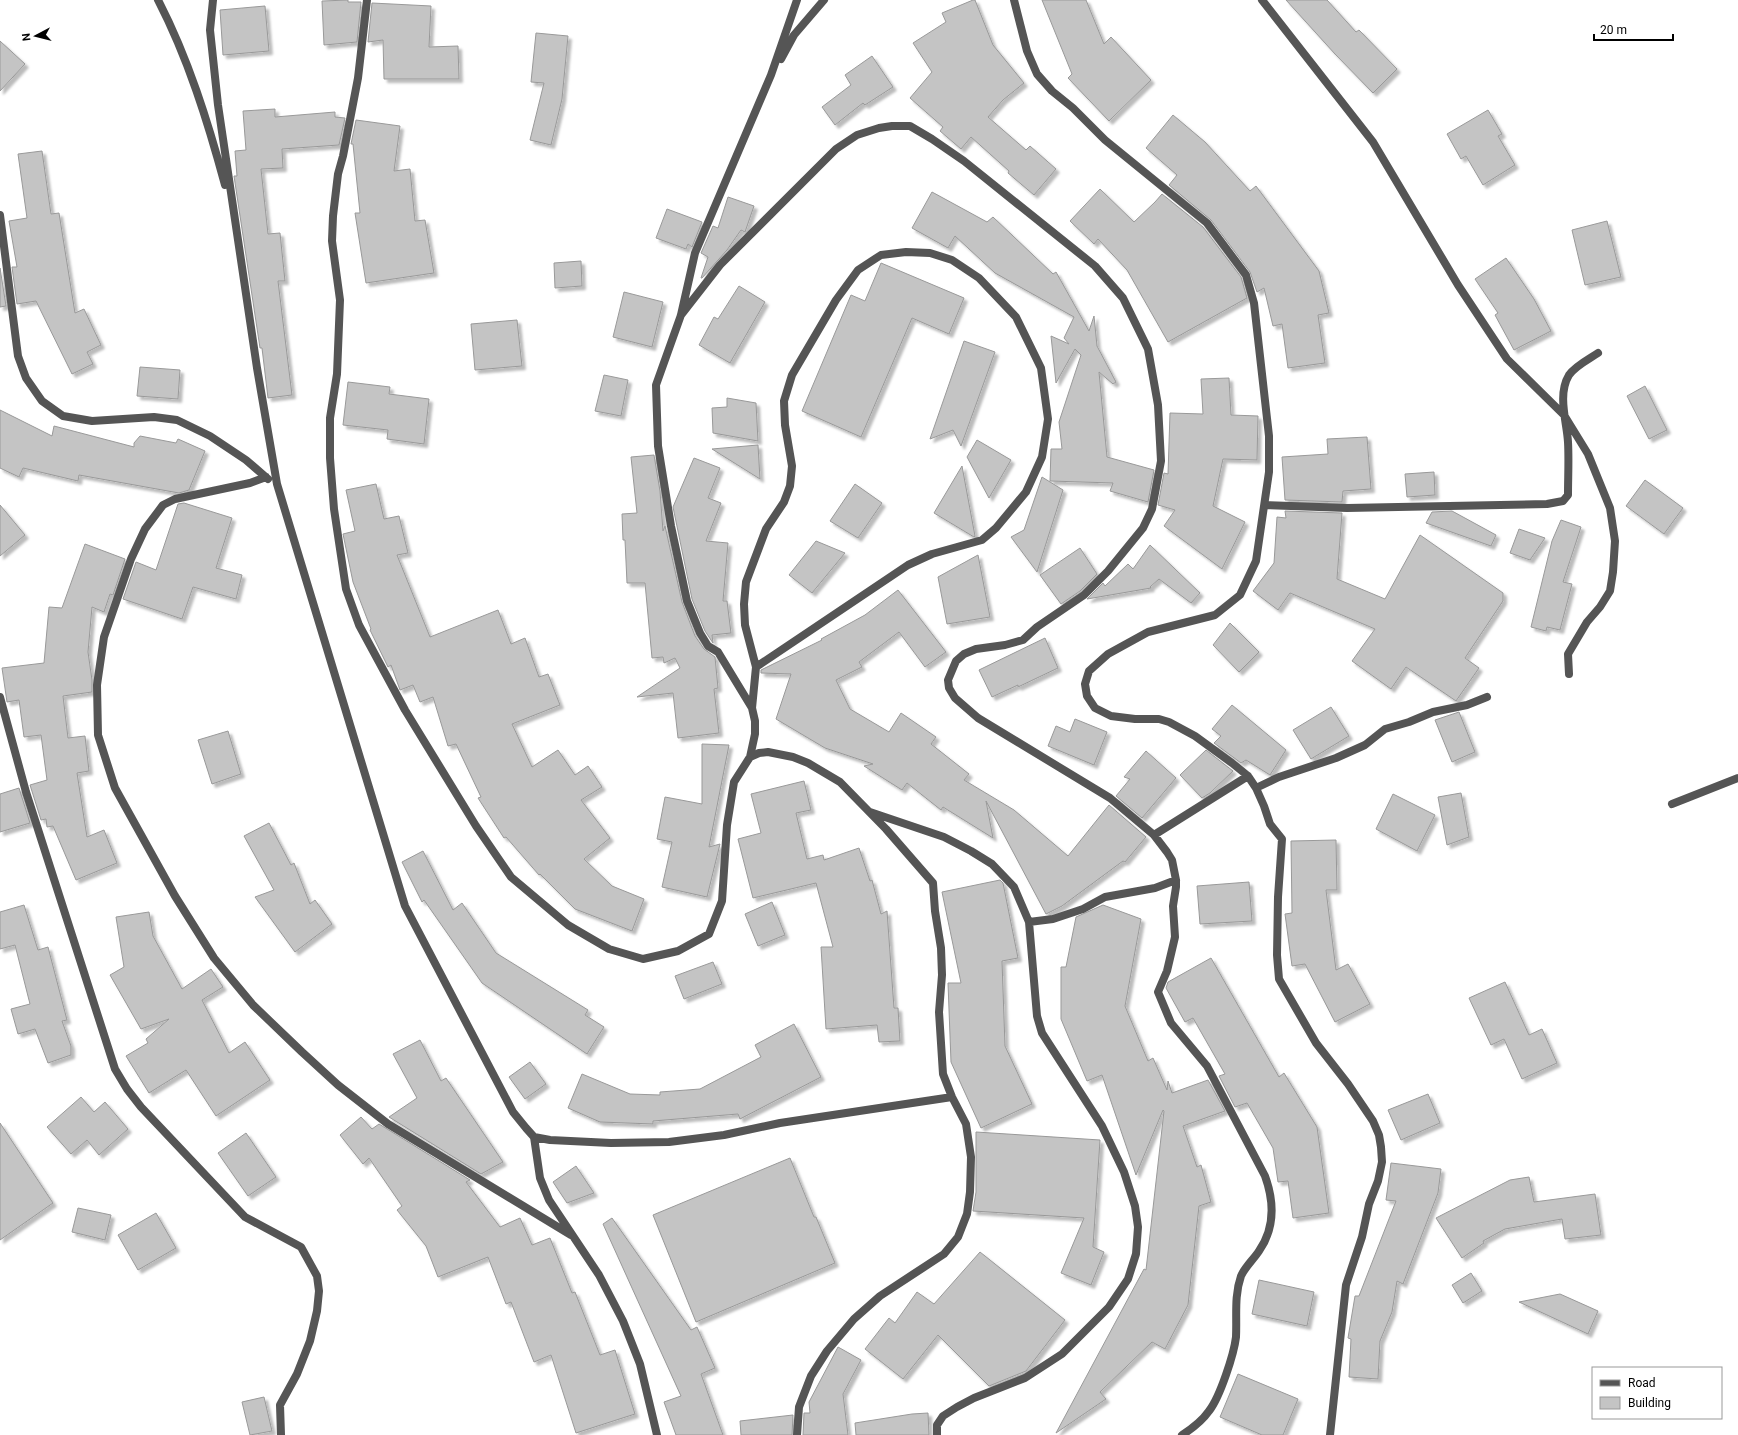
<svg xmlns="http://www.w3.org/2000/svg" width="1738" height="1435" font-family="Roboto,sans-serif">
  <style>
    .building { fill: #c4c4c4; stroke: #999; filter: url(#shadow) }
    .lines { fill: none; stroke-linecap: round; stroke-linejoin: round }
    .street { stroke: #555; stroke-width: 8 }
  </style>
  <defs>
    <filter id="shadow"><feDropShadow dx="3.5" dy="3.5" stdDeviation="1" flood-color="#0004"/></filter>
  </defs>
  <rect width="100%" height="100%" fill="#fff"/>
  <path class="building" d="M 348,0 L 348,2 L 361,2 L 357,42 L 324,45 L 322,1 Z
    M 973,0 L 975,0 L 993,45 L 1024,83 L 1003,100 L 988,117 L 1026,150 L 1030,146 L 1056,169 L 1034,195 L 1008,173 L 1009,171 L 971,137 L 961,149 L 940,131 L 943,127 L 910,98 L 932,72 L 913,43 L 946,22 L 942,13 Z
    M 1042,0 L 1086,0 L 1104,44 L 1111,37 L 1151,80 L 1109,121 L 1068,78 L 1072,74 Z
    M 1286,0 L 1327,0 L 1356,32 L 1359,30 L 1397,69 L 1373,93 L 1335,54 Z
    M 372,3 L 431,6 L 429,47 L 458,46 L 459,79 L 384,79 L 383,40 L 368,42 Z
    M 265,6 L 269,51 L 223,55 L 220,10 Z
    M 536,33 L 568,36 L 562,99 L 551,145 L 530,140 L 544,83 L 531,82 Z
    M 0,41 L 25,64 L 0,91 Z
    M 872,56 L 893,87 L 865,105 L 863,103 L 835,125 L 822,107 L 851,85 L 845,75 Z
    M 275,109 L 275,117 L 335,112 L 335,117 L 345,118 L 339,145 L 282,149 L 283,168 L 261,169 L 268,234 L 280,233 L 285,281 L 278,281 L 292,395 L 268,398 L 262,348 L 260,348 L 234,176 L 237,176 L 235,151 L 246,150 L 243,111 Z
    M 1488,110 L 1502,134 L 1498,136 L 1515,165 L 1483,185 L 1466,156 L 1461,159 L 1447,134 Z
    M 1173,115 L 1205,142 L 1250,191 L 1256,186 L 1319,271 L 1329,313 L 1318,315 L 1325,363 L 1288,368 L 1282,324 L 1273,326 L 1264,288 L 1257,292 L 1250,272 L 1211,220 L 1169,185 L 1177,175 L 1146,148 Z
    M 356,120 L 400,126 L 394,171 L 410,169 L 415,221 L 425,220 L 434,273 L 366,283 L 355,213 L 360,213 L 353,144 L 351,144 Z
    M 42,151 L 51,214 L 59,213 L 75,313 L 84,309 L 101,345 L 87,352 L 93,364 L 72,374 L 36,301 L 17,304 L 12,267 L 17,267 L 9,221 L 27,218 L 18,154 Z
    M 1100,189 L 1134,222 L 1155,202 L 1162,194 L 1203,227 L 1241,277 L 1247,298 L 1168,342 L 1127,270 L 1098,239 L 1094,244 L 1070,221 Z
    M 932,192 L 987,222 L 993,217 L 1053,274 L 1056,272 L 1089,331 L 1094,316 L 1097,346 L 1116,382 L 1113,384 L 1099,372 L 1107,457 L 1154,470 L 1148,502 L 1110,491 L 1113,483 L 1050,481 L 1051,449 L 1062,449 L 1059,422 L 1081,355 L 1075,349 L 1056,383 L 1051,336 L 1069,344 L 1064,338 L 1074,317 L 995,273 L 955,236 L 948,248 L 912,228 Z
    M 728,197 L 754,206 L 745,232 L 741,230 L 727,250 L 702,278 L 701,278 L 708,257 L 701,253 L 713,226 L 718,228 Z
    M 667,209 L 702,222 L 692,247 L 688,244 L 686,249 L 656,238 Z
    M 1607,221 L 1621,277 L 1585,285 L 1572,230 Z
    M 1506,258 L 1534,299 L 1551,331 L 1514,350 L 1495,315 L 1498,313 L 1475,279 Z
    M 581,261 L 582,286 L 555,288 L 554,263 Z
    M 881,263 L 964,298 L 949,334 L 912,318 L 861,437 L 802,411 L 851,295 L 865,301 Z
    M 0,268 L 6,306 L 0,307 Z
    M 739,286 L 765,302 L 730,363 L 699,345 L 714,317 L 718,319 Z
    M 624,292 L 663,302 L 652,347 L 613,337 Z
    M 517,320 L 522,366 L 475,370 L 471,324 Z
    M 964,341 L 995,352 L 961,446 L 953,430 L 930,439 Z
    M 140,367 L 180,370 L 178,399 L 137,396 Z
    M 604,375 L 628,380 L 621,416 L 595,411 Z
    M 1229,378 L 1231,415 L 1258,416 L 1257,460 L 1223,459 L 1213,506 L 1245,522 L 1222,569 L 1164,526 L 1175,510 L 1158,505 L 1164,473 L 1168,474 L 1170,413 L 1203,414 L 1201,379 Z
    M 348,382 L 390,387 L 389,394 L 429,399 L 424,444 L 387,439 L 388,430 L 343,425 Z
    M 1645,386 L 1667,430 L 1649,439 L 1627,396 Z
    M 727,398 L 756,403 L 758,441 L 713,433 L 712,408 L 727,407 Z
    M 0,410 L 52,436 L 54,426 L 134,447 L 134,443 L 140,436 L 176,443 L 178,439 L 205,451 L 189,490 L 179,493 L 79,475 L 78,481 L 23,468 L 19,477 L 0,468 Z
    M 1367,437 L 1371,489 L 1343,491 L 1342,502 L 1285,500 L 1282,457 L 1328,454 L 1327,439 Z
    M 977,440 L 1011,460 L 989,498 L 967,457 Z
    M 758,445 L 760,479 L 712,449 Z
    M 654,455 L 660,491 L 663,531 L 665,526 L 682,602 L 695,636 L 704,649 L 715,657 L 718,688 L 714,689 L 719,733 L 678,738 L 673,693 L 637,697 L 680,668 L 675,658 L 664,663 L 663,657 L 652,658 L 645,583 L 627,583 L 625,540 L 623,540 L 622,514 L 637,513 L 631,457 Z
    M 694,458 L 720,468 L 708,498 L 721,503 L 706,541 L 728,543 L 723,601 L 727,601 L 731,633 L 712,635 L 713,643 L 705,631 L 692,599 L 673,507 Z
    M 962,466 L 975,536 L 974,537 L 934,513 Z
    M 1434,472 L 1435,495 L 1407,497 L 1405,474 Z
    M 1042,477 L 1063,490 L 1037,572 L 1011,537 L 1024,530 Z
    M 1645,480 L 1683,508 L 1664,534 L 1626,506 Z
    M 376,484 L 384,519 L 399,516 L 408,553 L 397,555 L 430,637 L 498,610 L 511,644 L 525,638 L 539,677 L 548,674 L 560,705 L 512,724 L 532,767 L 558,750 L 575,775 L 588,766 L 602,787 L 581,800 L 610,838 L 584,859 L 612,886 L 644,899 L 632,931 L 575,909 L 540,874 L 539,875 L 506,837 L 504,838 L 478,798 L 481,797 L 456,744 L 448,746 L 433,697 L 420,702 L 413,685 L 400,690 L 391,665 L 388,667 L 370,630 L 371,629 L 353,582 L 343,534 L 355,531 L 346,490 Z
    M 855,484 L 882,503 L 858,538 L 830,521 Z
    M 184,503 L 232,518 L 216,568 L 242,575 L 236,599 L 193,587 L 182,619 L 123,599 L 136,562 L 156,570 L 178,504 Z
    M 0,505 L 25,535 L 0,556 Z
    M 1285,511 L 1342,513 L 1337,579 L 1385,599 L 1420,535 L 1503,593 L 1503,601 L 1465,658 L 1479,668 L 1456,701 L 1406,667 L 1391,689 L 1352,661 L 1375,629 L 1290,593 L 1278,610 L 1253,591 L 1274,563 L 1277,517 L 1286,518 Z
    M 1452,511 L 1496,535 L 1491,546 L 1426,523 L 1432,512 Z
    M 1561,520 L 1581,527 L 1563,582 L 1572,584 L 1560,630 L 1547,627 L 1546,631 L 1531,627 L 1552,541 Z
    M 1519,529 L 1545,538 L 1530,560 L 1510,553 Z
    M 816,541 L 845,553 L 812,593 L 789,575 Z
    M 85,544 L 125,559 L 113,595 L 110,594 L 104,612 L 92,607 L 88,652 L 92,680 L 92,692 L 63,696 L 68,738 L 85,736 L 89,771 L 77,773 L 87,837 L 104,830 L 117,863 L 76,880 L 53,826 L 47,827 L 46,819 L 41,820 L 30,785 L 47,780 L 41,735 L 24,737 L 19,700 L 7,702 L 2,668 L 44,663 L 49,607 L 62,608 Z
    M 1150,545 L 1200,593 L 1191,603 L 1159,579 L 1150,587 L 1151,588 L 1087,599 L 1103,583 L 1105,586 L 1128,564 L 1133,569 Z
    M 1080,548 L 1097,574 L 1080,591 L 1061,604 L 1040,575 Z
    M 978,555 L 990,617 L 947,624 L 938,577 Z
    M 898,590 L 946,652 L 925,667 L 899,632 L 859,662 L 862,667 L 836,680 L 850,709 L 889,732 L 901,713 L 936,737 L 931,744 L 969,774 L 964,780 L 1014,810 L 1068,856 L 1109,805 L 1146,837 L 1125,862 L 1123,861 L 1062,906 L 1046,914 L 986,801 L 993,838 L 943,807 L 941,810 L 907,783 L 902,790 L 864,766 L 873,764 L 825,748 L 776,719 L 791,674 L 761,673 L 761,670 L 822,640 L 821,639 L 865,615 Z
    M 1230,623 L 1259,652 L 1239,672 L 1213,645 Z
    M 1045,638 L 1058,668 L 1018,687 L 1018,685 L 992,697 L 979,670 Z
    M 1232,705 L 1286,750 L 1270,775 L 1246,760 L 1241,763 L 1214,743 L 1221,736 L 1212,729 Z
    M 1331,707 L 1349,736 L 1311,759 L 1293,730 Z
    M 1459,712 L 1475,752 L 1452,762 L 1435,720 Z
    M 1075,719 L 1107,732 L 1094,765 L 1048,746 L 1056,726 L 1070,732 Z
    M 228,731 L 241,774 L 212,784 L 198,740 Z
    M 702,744 L 729,745 L 709,847 L 720,844 L 707,897 L 662,887 L 672,842 L 657,839 L 665,797 L 702,804 Z
    M 1206,750 L 1233,771 L 1210,793 L 1202,798 L 1180,775 Z
    M 1146,751 L 1176,778 L 1142,818 L 1116,796 L 1130,779 L 1124,777 Z
    M 804,781 L 811,810 L 796,813 L 807,859 L 823,855 L 824,860 L 859,848 L 870,881 L 872,880 L 881,914 L 887,911 L 894,1008 L 898,1008 L 900,1041 L 879,1042 L 877,1025 L 826,1029 L 821,947 L 833,947 L 816,883 L 753,898 L 738,839 L 761,833 L 751,794 Z
    M 19,788 L 30,823 L 0,832 L 0,794 Z
    M 1461,793 L 1469,837 L 1447,845 L 1438,797 Z
    M 1393,794 L 1435,815 L 1417,851 L 1376,829 Z
    M 269,823 L 291,865 L 294,863 L 310,904 L 315,900 L 332,924 L 295,952 L 255,897 L 274,890 L 244,836 Z
    M 1336,840 L 1337,890 L 1326,890 L 1336,970 L 1348,964 L 1370,1004 L 1335,1022 L 1305,964 L 1292,966 L 1285,914 L 1292,913 L 1291,841 Z
    M 423,851 L 453,910 L 462,903 L 496,953 L 588,1010 L 585,1015 L 604,1027 L 587,1054 L 482,983 L 424,900 L 422,902 L 402,862 Z
    M 1000,880 L 1003,883 L 1018,958 L 1002,961 L 1005,1046 L 1032,1104 L 981,1128 L 951,1062 L 948,983 L 961,983 L 942,892 Z
    M 1249,882 L 1252,921 L 1200,924 L 1197,886 Z
    M 772,902 L 785,935 L 758,946 L 745,914 Z
    M 24,905 L 38,950 L 48,947 L 67,1020 L 62,1021 L 71,1046 L 71,1055 L 48,1063 L 35,1029 L 18,1034 L 11,1009 L 30,1004 L 15,945 L 0,949 L 0,912 Z
    M 1103,905 L 1141,919 L 1125,1006 L 1148,1061 L 1153,1058 L 1167,1090 L 1168,1081 L 1172,1093 L 1208,1080 L 1225,1111 L 1183,1126 L 1197,1167 L 1201,1165 L 1211,1202 L 1199,1206 L 1188,1305 L 1165,1349 L 1152,1342 L 1100,1392 L 1106,1399 L 1056,1433 L 1144,1269 L 1146,1270 L 1164,1111 L 1163,1110 L 1136,1175 L 1102,1075 L 1087,1081 L 1061,1019 L 1061,967 L 1066,967 L 1076,917 Z
    M 149,912 L 153,936 L 182,989 L 211,969 L 223,987 L 202,1000 L 229,1053 L 245,1042 L 270,1080 L 216,1116 L 186,1070 L 149,1093 L 126,1056 L 148,1043 L 146,1039 L 169,1019 L 141,1029 L 110,975 L 124,967 L 116,917 Z
    M 1211,958 L 1279,1077 L 1284,1073 L 1317,1127 L 1329,1213 L 1293,1218 L 1288,1181 L 1278,1182 L 1273,1148 L 1247,1103 L 1235,1107 L 1219,1076 L 1225,1074 L 1193,1018 L 1185,1022 L 1166,988 L 1168,982 Z
    M 713,962 L 722,984 L 684,999 L 675,976 Z
    M 1505,982 L 1529,1035 L 1542,1029 L 1557,1063 L 1522,1079 L 1504,1039 L 1491,1045 L 1469,998 Z
    M 794,1024 L 821,1077 L 740,1119 L 738,1114 L 653,1121 L 653,1124 L 600,1122 L 568,1108 L 582,1074 L 630,1094 L 660,1095 L 660,1092 L 700,1089 L 761,1057 L 755,1045 Z
    M 420,1040 L 441,1081 L 446,1078 L 503,1162 L 481,1174 L 389,1117 L 417,1098 L 393,1054 Z
    M 530,1062 L 546,1084 L 525,1099 L 509,1077 Z
    M 1428,1094 L 1440,1123 L 1401,1140 L 1388,1110 Z
    M 81,1097 L 94,1112 L 105,1102 L 128,1129 L 99,1155 L 87,1140 L 71,1154 L 47,1127 Z
    M 361,1117 L 372,1129 L 379,1124 L 470,1180 L 466,1182 L 500,1227 L 520,1218 L 532,1245 L 550,1238 L 572,1293 L 575,1292 L 600,1355 L 615,1350 L 635,1414 L 576,1433 L 551,1355 L 534,1362 L 511,1302 L 506,1304 L 488,1257 L 438,1277 L 426,1246 L 397,1210 L 402,1206 L 369,1158 L 363,1164 L 340,1135 Z
    M 0,1123 L 53,1203 L 0,1240 Z
    M 976,1132 L 1100,1140 L 1093,1247 L 1104,1252 L 1091,1285 L 1061,1273 L 1084,1218 L 973,1211 L 976,1192 Z
    M 246,1133 L 276,1177 L 248,1196 L 218,1153 Z
    M 790,1158 L 814,1217 L 816,1217 L 835,1263 L 696,1322 L 653,1215 Z
    M 1391,1163 L 1441,1169 L 1438,1193 L 1403,1284 L 1397,1281 L 1392,1312 L 1380,1341 L 1378,1379 L 1349,1377 L 1351,1339 L 1348,1338 L 1355,1296 L 1359,1296 L 1396,1201 L 1386,1200 Z
    M 576,1166 L 594,1193 L 567,1203 L 553,1182 Z
    M 1529,1177 L 1534,1202 L 1595,1194 L 1601,1235 L 1565,1239 L 1562,1219 L 1505,1229 L 1483,1241 L 1484,1243 L 1462,1258 L 1436,1218 L 1510,1180 Z
    M 78,1208 L 111,1215 L 105,1240 L 72,1232 Z
    M 156,1213 L 176,1248 L 138,1270 L 118,1235 Z
    M 612,1218 L 691,1330 L 697,1327 L 715,1368 L 701,1374 L 723,1435 L 676,1435 L 664,1402 L 681,1396 L 603,1224 Z
    M 980,1252 L 1065,1320 L 1026,1371 L 989,1386 L 938,1335 L 903,1379 L 865,1349 L 889,1318 L 895,1323 L 917,1292 L 934,1304 Z
    M 1471,1273 L 1482,1291 L 1463,1303 L 1452,1285 Z
    M 1259,1280 L 1314,1292 L 1307,1326 L 1252,1314 Z
    M 1560,1294 L 1598,1311 L 1588,1334 L 1519,1302 Z
    M 838,1347 L 861,1360 L 843,1394 L 848,1435 L 803,1435 L 804,1413 L 810,1413 L 809,1402 Z
    M 1238,1374 L 1298,1399 L 1283,1435 L 1262,1435 L 1220,1417 Z
    M 264,1397 L 272,1431 L 250,1435 L 242,1402 Z
    M 928,1413 L 929,1435 L 856,1435 L 855,1423 L 912,1414 Z
    M 793,1415 L 792,1435 L 741,1435 L 740,1421 Z"/>
  <g class="lines">
    <path class="street" d="M 158,0 C 188,58 208,122 225,185
      M 213,0 L 210,30 L 218,105 L 257,368 L 277,484 L 405,906 L 513,1112 L 526,1128 L 534,1137 L 550,1140 L 611,1143 L 669,1142 L 724,1135 L 780,1123 L 952,1097
      M 367,0 L 358,78 L 343,156 L 338,174 L 333,216 L 332,241 L 340,300 L 337,374 L 330,418 L 330,458 L 334,509 L 346,589 L 359,625 L 405,710 L 476,826 L 511,877 L 568,925 L 609,949 L 643,959 L 678,951 L 709,934 L 722,901 L 727,825 L 734,782 L 750,757 L 759,753 L 768,752 L 793,757 L 808,763 L 840,782 L 886,829 L 933,883 L 935,911 L 941,948 L 942,975 L 939,1012 L 943,1074 L 952,1097 L 966,1124 L 971,1157 L 970,1192 L 967,1214 L 958,1237 L 944,1254 L 880,1296 L 854,1319 L 827,1351 L 811,1376 L 799,1407 L 797,1435
      M 1014,0 L 1027,51 L 1037,74 L 1052,91 L 1073,108 L 1105,140 L 1207,223 L 1246,275 L 1254,303 L 1269,436 L 1269,472 L 1256,561 L 1240,595 L 1215,615 L 1148,632 L 1108,654 L 1089,671 L 1085,684 L 1087,696 L 1095,708 L 1111,716 L 1135,719 L 1159,719 L 1169,722 L 1195,736 L 1232,763 L 1248,776 L 1256,788 L 1264,806 L 1270,824 L 1282,839 L 1278,897 L 1277,955 L 1279,979 L 1316,1043 L 1348,1084 L 1373,1121 L 1379,1135 L 1381,1147 L 1382,1162 L 1378,1181 L 1369,1204 L 1362,1237 L 1346,1285 L 1330,1435
      M 1262,0 L 1373,142 L 1458,285 L 1507,359 L 1564,415 L 1588,454 L 1610,508 L 1615,541 L 1613,572 L 1610,591 L 1600,607 L 1587,622 L 1568,654 L 1569,674
      M 781,59 L 794,35 L 824,0
      M 0,215 L 18,356 L 26,378 L 42,401 L 63,416 L 92,421 L 154,417 L 177,420 L 210,436 L 246,460 L 268,479
      M 681,315 L 720,265 L 836,149 L 857,135 L 879,128 L 892,126 L 910,126 L 932,139 L 964,161 L 1095,266 L 1123,298 L 1148,349 L 1158,405 L 1161,461 L 1152,509 L 1143,528 L 1108,571 L 1084,595 L 1037,627 L 1023,640 L 1005,645 L 976,649 L 964,654 L 956,661 L 948,680 L 949,688 L 955,698 L 978,718 L 1110,798 L 1154,835 L 1167,852 L 1172,860 L 1176,880 L 1176,887 L 1173,906 L 1175,937 L 1167,971 L 1158,992 L 1171,1023 L 1207,1066 L 1265,1176 C 1274,1201 1275,1228 1259,1251 C 1253,1260 1245,1267 1241,1276 C 1234,1296 1237,1316 1236,1337 C 1234,1354 1220,1397 1209,1411 C 1202,1421 1193,1428 1182,1435
      M 266,477 L 250,483 L 175,499 L 163,505 L 145,529 L 131,559 L 104,637 L 97,685 L 98,735 L 115,788 L 175,896 L 214,958 L 253,1005 L 302,1052 L 338,1085 L 388,1124 L 571,1235
      M 1266,505 L 1347,508 L 1547,504 L 1563,501 L 1568,495 C 1568,477 1569,460 1568,442 C 1567,422 1557,395 1569,375 C 1575,366 1589,359 1598,353
      M 0,697 L 26,792 L 115,1069 L 127,1089 L 141,1107 L 245,1217 L 301,1247 L 317,1276 L 319,1291 L 317,1311 L 310,1341 L 297,1374 L 280,1405 L 281,1435
      M 752,708 L 756,667 L 745,625 L 744,604 L 746,582 L 766,529 L 784,502 L 790,486 L 792,466 L 785,425 L 784,401 L 792,375 L 836,300 L 858,270 L 881,255 L 906,252 L 930,253 L 952,260 L 979,278 L 1016,317 L 1041,368 L 1048,419 L 1042,457 L 1026,492 L 996,528 L 982,540 L 932,554 L 908,565 L 756,667
      M 750,757 L 755,734 L 755,721 L 752,708 L 718,652 L 708,646 L 700,633 L 687,601 L 671,526 L 658,446 L 656,385 L 681,315 L 695,253 L 771,75 L 797,0
      M 1256,788 L 1279,777 L 1336,758 L 1365,745 L 1385,729 L 1409,722 L 1433,712 L 1467,705 L 1487,697
      M 1672,804 L 1738,778
      M 870,812 L 944,837 L 971,851 L 992,864 L 1014,887 L 1029,922 L 1037,1016 L 1042,1033 L 1102,1126 L 1124,1172 L 1135,1206 L 1138,1227 L 1136,1254 L 1128,1279 L 1109,1307 L 1062,1354 L 1025,1378 L 974,1398 L 957,1407 L 943,1416 L 937,1425 L 937,1435
      M 1154,835 L 1248,776
      M 1029,922 L 1053,919 L 1083,909 L 1105,897 L 1155,888 L 1176,880
      M 534,1137 L 540,1178 L 549,1200 L 599,1275 L 623,1321 L 640,1364 L 657,1435"/>
  </g>
  <rect x="1592" y="1367" width="130" height="52" fill="#ffffff" stroke="#999999"/>
  <rect x="1600" y="1380" width="20" height="6" fill="#555555" stroke="#999999"/>
  <text x="1628" y="1387" font-size="12" fill="#000000">Road</text>
  <rect x="1600" y="1397" width="20" height="12" fill="#c4c4c4" stroke="#999999"/>
  <text x="1628" y="1407" font-size="12" fill="#000000">Building</text>
  <g transform="translate(36 36) rotate(263)" stroke="#ffffff" stroke-width="3" paint-order="stroke">
  <path d="M0-3L7 15L0 10L-7 15Z" fill="#000000"/>
  <text y="-6" font-size="11" font-weight="bold" text-anchor="middle" fill="#000000">N</text>
  </g>
  <path d="M1594 34v6h79v-6" fill="none" stroke="#000000" stroke-width="2"/>
  <text x="1600" y="34" font-size="12" fill="#000000" stroke="#ffffff" stroke-width="3" paint-order="stroke">20 m</text>
</svg>
